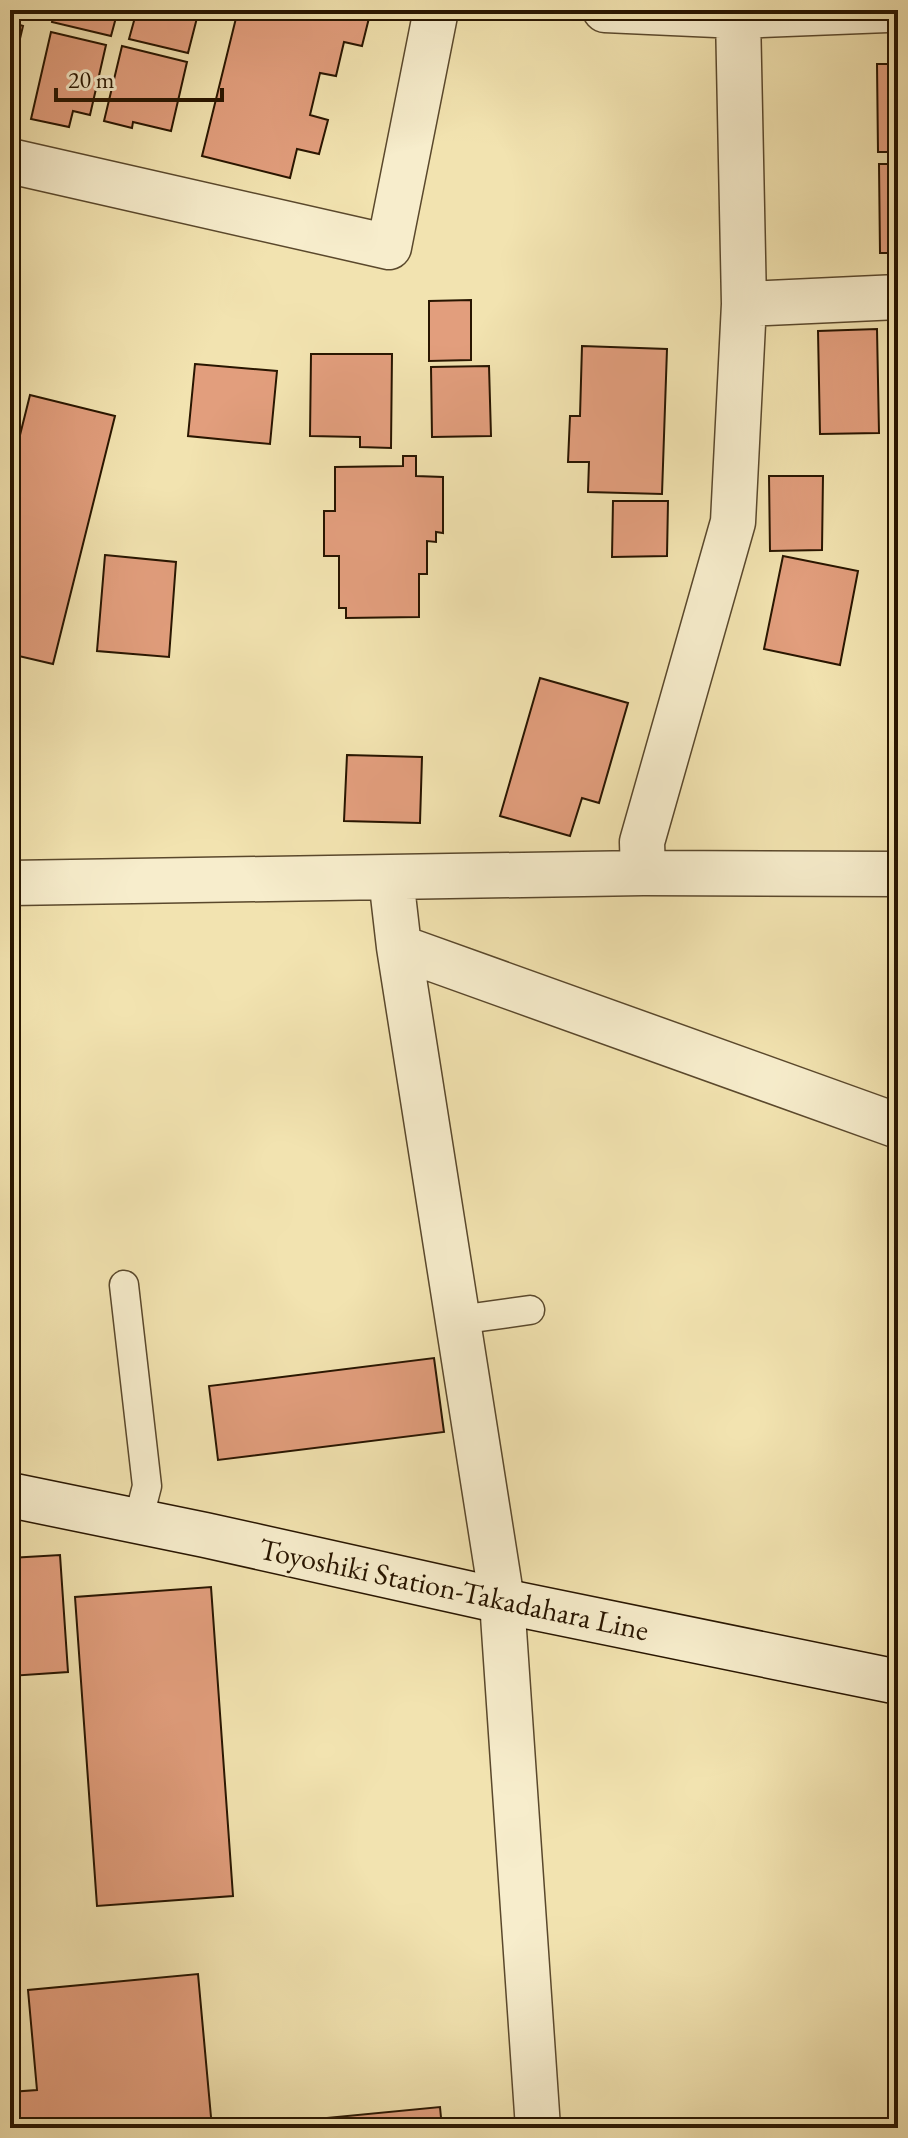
<svg xmlns="http://www.w3.org/2000/svg" width="908" height="2138" font-family="'EB Garamond',serif">
  <style>
    .building { fill: #e29e7d; stroke: #281500; stroke-width: 2 }
    .lines { fill: none; stroke-linecap: round; stroke-linejoin: round }
    .lane-casing { stroke: #5a482c; stroke-width: 31 }
    .street-casing { stroke: #5a482c; stroke-width: 47 }
    .secondary-casing { stroke: #281500; stroke-width: 47 }
    .lane { stroke: #f7edcc; stroke-width: 28 }
    .street { stroke: #f7edcc; stroke-width: 44 }
    .secondary { stroke: #f7edcc; stroke-width: 44 }
    .labels { text-anchor: middle; dominant-baseline: central; stroke-width: 6; stroke-linejoin: round; paint-order: stroke }
    .street-label { font-size: 30px; fill: #281500; stroke: #f7edcc }
  </style>
  <rect width="100%" height="100%" fill="#f2e3b0"/>
  <filter id="stains"><feTurbulence type="fractalNoise" baseFrequency=".0025" numOctaves="4"/><feColorMatrix values="0 0 0 0 .2 0 0 0 0 .09 0 0 0 0 .02 0 0 0 .5 -.17"/></filter>
  <radialGradient id="worn" r=".72"><stop offset=".6" stop-color="#630" stop-opacity="0"/><stop offset="1" stop-color="#630" stop-opacity=".3"/></radialGradient>
  <path class="building" d="M 54,10 L 118,10 L 111,36 L 52,22 Z
    M 137,10 L 199,10 L 188,53 L 129,39 Z
    M 238,10 L 371,10 L 362,46 L 344,42 L 336,76 L 320,73 L 310,115 L 328,120 L 319,154 L 297,149 L 290,178 L 202,156 Z
    M 10,22 L 23,26 L 10,81 Z
    M 51,32 L 106,45 L 90,115 L 73,111 L 69,127 L 31,119 Z
    M 122,46 L 187,62 L 171,131 L 133,122 L 132,128 L 104,121 Z
    M 877,64 L 898,64 L 898,152 L 878,152 Z
    M 879,164 L 898,164 L 898,253 L 880,253 Z
    M 471,300 L 471,360 L 429,361 L 429,301 Z
    M 877,329 L 879,433 L 820,434 L 818,331 Z
    M 582,346 L 667,349 L 662,494 L 588,492 L 589,462 L 568,462 L 570,416 L 580,416 Z
    M 311,354 L 392,354 L 391,448 L 360,447 L 360,437 L 310,436 Z
    M 195,364 L 277,371 L 270,444 L 188,436 Z
    M 489,366 L 491,436 L 432,437 L 431,367 Z
    M 30,395 L 115,416 L 53,664 L 10,654 L 10,475 Z
    M 403,456 L 416,456 L 416,476 L 443,477 L 443,533 L 436,532 L 436,542 L 427,541 L 427,574 L 419,574 L 419,617 L 346,618 L 346,608 L 339,608 L 339,556 L 324,556 L 324,511 L 335,511 L 335,467 L 403,466 Z
    M 769,476 L 823,476 L 822,550 L 770,551 Z
    M 613,501 L 668,501 L 667,556 L 612,557 Z
    M 105,555 L 176,562 L 169,657 L 97,651 Z
    M 783,556 L 858,571 L 840,665 L 764,649 Z
    M 540,678 L 628,703 L 599,803 L 582,798 L 570,836 L 500,816 Z
    M 347,755 L 422,757 L 420,823 L 344,821 Z
    M 434,1358 L 444,1432 L 218,1460 L 209,1386 Z
    M 60,1555 L 68,1672 L 10,1676 L 10,1558 Z
    M 211,1587 L 233,1896 L 97,1906 L 75,1597 Z
    M 198,1974 L 212,2128 L 10,2128 L 10,2092 L 37,2090 L 28,1990 Z
    M 440,2107 L 442,2128 L 234,2128 L 234,2127 Z"/>
  <g class="lines">
    <defs>
      <path id="lane" d="M 124,1285 L 147,1486 L 138,1521
        M 458,1320 L 530,1310"/>
      <path id="street" d="M 605,10 L 738,16 L 887,10
        M 738,16 L 744,304 L 898,297
        M 10,161 L 389,247 L 436,10
        M 643,873 L 642,842 L 733,522 L 744,304
        M 391,878 L 399,947 L 502,1601 L 538,2128
        M 10,883 L 643,873 L 898,874
        M 399,947 L 898,1126"/>
      <path id="secondary" d="M 10,1495 L 205,1535 L 502,1601 L 898,1682"/>
    </defs>
    <use href="#lane" class="lane-casing"/>
    <use href="#street" class="street-casing"/>
    <use href="#secondary" class="secondary-casing"/>
    <use href="#lane" class="lane"/>
    <use href="#street" class="street"/>
    <use href="#secondary" class="secondary"/>
  </g>
  <g class="labels">
    <g class="street-label">
      <text transform="translate(454 1589) rotate(12)">Toyoshiki Station-Takadahara Line</text>
    </g>
  </g>
  <rect width="908" height="2138" fill="none" stroke="#f2e3b0" stroke-width="40"/>
  <rect x="12" y="12" width="884" height="2114" fill="none" stroke="#281500" stroke-width="4"/>
  <rect x="20" y="20" width="868" height="2098" fill="none" stroke="#281500" stroke-width="2"/>
  <path d="M56 88v12h166v-12" fill="none" stroke="#281500" stroke-width="4"/>
  <text x="68" y="88" font-size="24" fill="#281500" stroke="#f7edcc" stroke-width="6" paint-order="stroke">20 m</text>
  <rect width="100%" height="100%" filter="url(#stains)"/>
  <rect width="100%" height="100%" fill="url(#worn)"/>
</svg>
